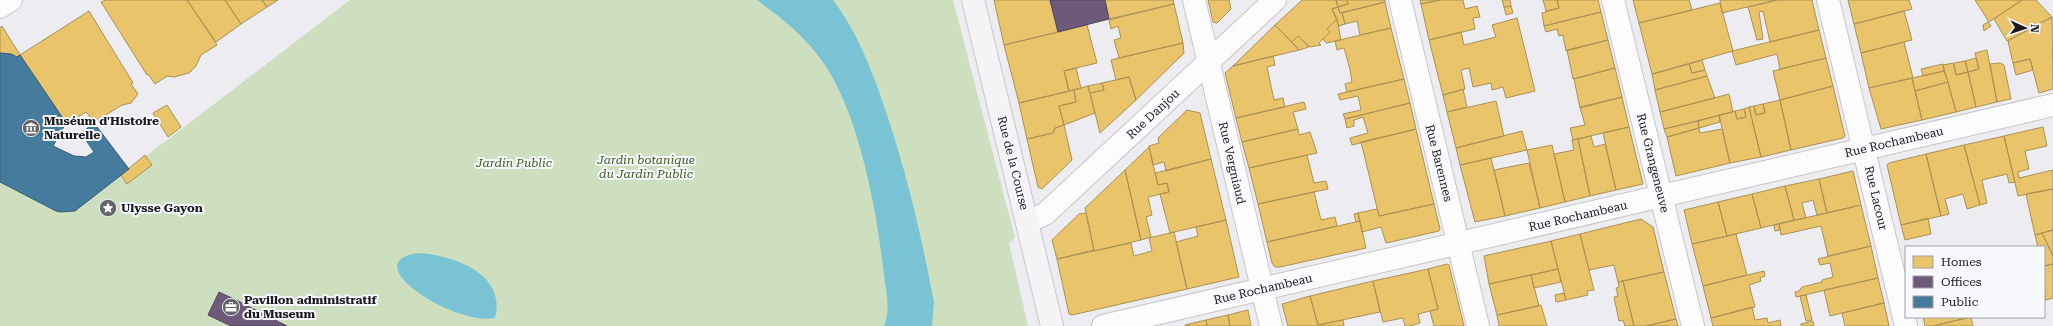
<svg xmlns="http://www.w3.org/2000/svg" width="2053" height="326" font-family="'Roboto Serif',serif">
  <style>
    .green { fill: #cedfc0 }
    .water { fill: #79c3d4 }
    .homes { fill: #e9c46a; stroke: #ab9153 }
    .offices { fill: #6d597a; stroke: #54465e }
    .public { fill: #457b9d; stroke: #385e77 }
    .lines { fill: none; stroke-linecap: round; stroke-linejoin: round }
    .street-casing { stroke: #c7c7ca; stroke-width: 24 }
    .secondary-casing { stroke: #c7c7ca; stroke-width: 24 }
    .street { stroke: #fcfcfd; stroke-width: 22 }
    .secondary { stroke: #f4f3f6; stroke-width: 22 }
    .labels { text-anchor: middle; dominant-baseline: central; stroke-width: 4; stroke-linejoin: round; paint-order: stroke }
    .street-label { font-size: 12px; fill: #1b1b1e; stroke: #f8f8ff }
    .poi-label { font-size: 12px; font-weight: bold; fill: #1b1b1e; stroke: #f8f8ff; text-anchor: start }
    .park-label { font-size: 12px; font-style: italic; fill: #405c1f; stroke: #f8f8ff }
  </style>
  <rect width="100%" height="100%" fill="#ececf1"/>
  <path class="green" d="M 350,0 L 953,0 L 1015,238 L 1009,243 L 1028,326 L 0,326 L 0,137 L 129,169 Z"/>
  <path class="water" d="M 757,0 L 833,0 C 860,36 875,78 889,121 C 907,176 920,230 931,287 L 934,302 L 932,326 L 884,326 C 891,310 886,291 884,275 C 877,212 860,118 825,65 C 807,38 783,19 757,0 Z
    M 419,253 C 453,255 507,274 495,318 C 454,326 353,261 419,253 Z"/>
  <path class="homes" d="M 106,0 L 187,0 L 217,45 L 201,55 L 196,66 L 189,73 L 174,77 L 167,76 L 155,84 L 148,74 L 147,75 L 101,2 Z
    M 187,0 L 225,0 L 241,24 L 216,42 Z
    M 225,0 L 262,0 L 267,7 L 241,24 Z
    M 262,0 L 278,0 L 267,7 Z
    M 994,0 L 1050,0 L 1058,32 L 1004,45 Z
    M 1173,0 L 1174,4 L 1109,19 L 1105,0 Z
    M 1208,0 L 1229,0 L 1231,9 L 1217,23 L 1213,22 Z
    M 1302,0 L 1336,0 L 1338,7 L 1332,9 L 1337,19 L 1327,29 L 1330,32 L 1319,43 L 1321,45 L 1310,47 L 1298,36 L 1292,42 L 1275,25 Z
    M 1336,0 L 1347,0 L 1348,4 L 1338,7 Z
    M 1347,0 L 1385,0 L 1385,2 L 1340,13 L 1338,7 L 1348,4 Z
    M 1420,0 L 1440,0 L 1421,4 Z
    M 1440,0 L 1463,0 L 1465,9 L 1477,6 L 1480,17 L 1473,18 L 1475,29 L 1429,40 L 1421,4 Z
    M 1502,0 L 1510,0 L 1511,6 L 1504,7 Z
    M 1543,0 L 1557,0 L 1559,8 L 1546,11 Z
    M 1557,0 L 1598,0 L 1601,12 L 1544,26 L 1542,13 L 1559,8 Z
    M 1633,0 L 1689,0 L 1692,10 L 1639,23 Z
    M 1720,0 L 1777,0 L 1722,13 Z
    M 1777,0 L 1812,0 L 1819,30 L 1770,42 L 1763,11 L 1759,12 L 1763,39 L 1757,40 L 1748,7 Z
    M 1848,0 L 1909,0 L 1912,9 L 1854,24 Z
    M 1975,0 L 2022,0 L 1989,22 Z
    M 2022,0 L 2036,0 L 2052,17 L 2007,41 L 1994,19 Z
    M 1385,2 L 1391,28 L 1360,35 L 1357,21 L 1345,24 L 1342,13 Z
    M 1720,3 L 1733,51 L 1652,74 L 1639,23 Z
    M 1174,4 L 1183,43 L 1119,58 L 1114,40 L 1121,38 L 1118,26 L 1111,29 L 1109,20 Z
    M 1511,6 L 1513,13 L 1506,15 L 1504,7 Z
    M 1338,7 L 1340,13 L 1342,13 L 1345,24 L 1339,26 L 1332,9 Z
    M 89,11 L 133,83 L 131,84 L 138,94 L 131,103 L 122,105 L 94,122 L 86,112 L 67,124 L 20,55 Z
    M 1904,11 L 1912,40 L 1861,53 L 1854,24 Z
    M 1601,12 L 1608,40 L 1566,51 L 1563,35 L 1559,36 L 1557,29 L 1546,32 L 1544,26 Z
    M 2052,17 L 2053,89 L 2039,93 L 2030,59 L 2013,63 L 2008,41 Z
    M 1517,18 L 1535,91 L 1506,98 L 1503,87 L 1492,90 L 1491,83 L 1473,87 L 1469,68 L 1461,70 L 1465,89 L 1443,95 L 1429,40 L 1461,32 L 1464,45 L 1496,37 L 1492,25 Z
    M 1337,19 L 1341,40 L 1326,43 L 1323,39 L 1330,32 L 1327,29 Z
    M 1988,22 L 1991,26 L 1984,31 L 1983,25 Z
    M 1087,25 L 1097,63 L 1064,71 L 1069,91 L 1019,103 L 1004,45 Z
    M 1275,25 L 1299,50 L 1233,66 Z
    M 2,26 L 20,55 L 17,57 L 11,54 L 0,53 L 0,28 Z
    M 1391,28 L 1404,79 L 1347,92 L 1345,84 L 1352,82 L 1350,69 L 1344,48 L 1337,50 L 1335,41 Z
    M 1819,30 L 1826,58 L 1780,69 L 1777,54 L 1736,65 L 1732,51 Z
    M 1298,36 L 1309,47 L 1299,50 L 1292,42 Z
    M 1608,40 L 1615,68 L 1573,79 L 1567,50 Z
    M 1904,42 L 1913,78 L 1869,88 L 1861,53 Z
    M 1183,43 L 1184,53 L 1136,100 L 1129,77 L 1116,80 L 1111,60 Z
    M 1987,50 L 1997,102 L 1976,107 L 1968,72 L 1979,69 L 1975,53 Z
    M 1273,56 L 1275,65 L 1267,67 L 1274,100 L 1283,98 L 1285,107 L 1236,118 L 1225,73 L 1233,66 Z
    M 1826,58 L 1833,86 L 1780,100 L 1773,71 Z
    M 1976,58 L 1979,69 L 1968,72 L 1965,61 Z
    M 2030,59 L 2033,70 L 2016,75 L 2013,63 Z
    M 1702,60 L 1705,70 L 1692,73 L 1689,64 Z
    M 1965,61 L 1968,72 L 1956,75 L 1954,63 Z
    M 1953,63 L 1956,75 L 1968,72 L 1976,107 L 1956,112 L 1943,65 Z
    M 2000,63 L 2004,65 L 2011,99 L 1997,102 L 1990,64 Z
    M 1689,64 L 1692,73 L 1705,70 L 1707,76 L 1655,90 L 1652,74 Z
    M 1943,64 L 1944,71 L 1923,76 L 1921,69 Z
    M 1076,68 L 1081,88 L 1069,91 L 1064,71 Z
    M 1615,68 L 1622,97 L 1580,108 L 1574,79 Z
    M 1944,71 L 1948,82 L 1915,91 L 1912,78 Z
    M 1707,76 L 1715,98 L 1660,112 L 1655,90 Z
    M 1129,77 L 1136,100 L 1100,133 L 1090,93 L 1104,90 L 1102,83 Z
    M 1912,78 L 1922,120 L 1881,129 L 1869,88 Z
    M 1404,79 L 1410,103 L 1345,119 L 1343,114 L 1361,110 L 1358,96 L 1340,100 L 1338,94 Z
    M 1948,82 L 1956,112 L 1922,120 L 1915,91 Z
    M 1102,83 L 1104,90 L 1090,93 L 1088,86 Z
    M 1088,86 L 1095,113 L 1064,125 L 1059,106 L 1076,102 L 1074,90 Z
    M 1833,86 L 1845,136 L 1843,138 L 1791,150 L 1780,100 Z
    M 1463,89 L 1467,107 L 1447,112 L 1443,95 Z
    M 1074,90 L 1076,102 L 1059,106 L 1064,125 L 1055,128 L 1053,133 L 1027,139 L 1019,103 Z
    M 1729,94 L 1733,112 L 1664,129 L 1660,112 Z
    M 1622,97 L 1629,127 L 1573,140 L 1570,128 L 1585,125 L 1580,107 Z
    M 1780,100 L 1791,150 L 1761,157 L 1749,107 L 1754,106 L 1756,115 L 1765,113 L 1763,104 Z
    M 1496,101 L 1504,136 L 1456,148 L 1447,112 Z
    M 1304,102 L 1306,109 L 1293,112 L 1298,129 L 1242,142 L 1236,118 Z
    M 1410,103 L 1416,129 L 1352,145 L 1350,138 L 1368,133 L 1363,117 L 1354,120 L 1354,126 L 1347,128 L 1345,119 Z
    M 1763,104 L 1765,113 L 1756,115 L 1754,106 Z
    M 167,105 L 181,127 L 168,137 L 153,113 Z
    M 1749,107 L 1761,157 L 1730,163 L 1719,115 L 1735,111 L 1737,119 L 1746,117 L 1744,109 Z
    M 1744,109 L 1746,117 L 1737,119 L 1735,111 Z
    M 1187,110 L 1200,113 L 1211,159 L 1166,171 L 1164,162 L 1153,165 L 1149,146 L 1159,143 L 1158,138 Z
    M 1719,115 L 1720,122 L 1699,128 L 1698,121 Z
    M 1698,121 L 1699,128 L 1667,137 L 1664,129 Z
    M 1064,125 L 1072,160 L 1042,189 L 1038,187 L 1027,139 L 1053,133 L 1055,128 Z
    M 1629,127 L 1643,184 L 1616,190 L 1603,133 Z
    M 2043,127 L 2047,146 L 2025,151 L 2029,169 L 2018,172 L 2019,178 L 2053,170 L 2053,189 L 2018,196 L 2004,136 Z
    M 1699,128 L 1700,133 L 1722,129 L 1730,163 L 1676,176 L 1667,137 Z
    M 1298,129 L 1299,135 L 1310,132 L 1317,153 L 1249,168 L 1242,142 Z
    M 1416,129 L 1434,204 L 1379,216 L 1361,142 Z
    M 1522,131 L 1527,150 L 1460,165 L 1456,148 Z
    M 1591,136 L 1594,147 L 1605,144 L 1616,190 L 1590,196 L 1578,139 Z
    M 2004,136 L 2015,182 L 2009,183 L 2007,174 L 1982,180 L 1987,203 L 1980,205 L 1964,145 Z
    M 1578,139 L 1590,196 L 1565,202 L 1554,154 L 1574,150 L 1572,140 Z
    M 1552,145 L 1565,202 L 1540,208 L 1527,150 Z
    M 1964,145 L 1980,205 L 1967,209 L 1963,194 L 1945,199 L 1949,214 L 1941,216 L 1926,154 Z
    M 1149,147 L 1158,185 L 1167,183 L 1169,192 L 1148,197 L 1152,215 L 1146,217 L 1151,237 L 1141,240 L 1125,170 Z
    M 1926,154 L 1941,216 L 1901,225 L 1887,165 L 1889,163 Z
    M 145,155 L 152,165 L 127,184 L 121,175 Z
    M 1307,155 L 1314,183 L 1326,181 L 1328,189 L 1258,204 L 1249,168 Z
    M 1491,158 L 1505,216 L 1475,222 L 1460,165 Z
    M 1211,159 L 1226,220 L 1170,233 L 1160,194 L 1169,192 L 1167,183 L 1158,185 L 1155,173 Z
    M 1529,163 L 1540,208 L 1505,216 L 1494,170 Z
    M 1125,170 L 1141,240 L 1094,251 L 1085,208 Z
    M 1853,171 L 1861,205 L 1827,213 L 1819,179 Z
    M 1819,179 L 1827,213 L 1817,215 L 1813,200 L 1802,203 L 1806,218 L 1794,220 L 1785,186 Z
    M 1785,186 L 1794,220 L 1761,228 L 1752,194 Z
    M 2053,189 L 2053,230 L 2035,235 L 2026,194 Z
    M 1314,192 L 1321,220 L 1335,217 L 1337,226 L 1267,242 L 1258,204 Z
    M 1752,194 L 1761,228 L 1727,236 L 1718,202 Z
    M 1718,202 L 1727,236 L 1692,244 L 1684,210 Z
    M 1434,204 L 1440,229 L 1439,231 L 1386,243 L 1381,227 L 1362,232 L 1358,213 L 1377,209 L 1379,216 Z
    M 1861,205 L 1871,246 L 1828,256 L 1821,226 L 1781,235 L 1779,224 Z
    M 1086,213 L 1094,250 L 1057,259 L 1052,240 L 1079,214 Z
    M 1358,213 L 1360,221 L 1356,222 L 1354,214 Z
    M 1928,218 L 1931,234 L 1905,240 L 1901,225 Z
    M 1641,219 L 1653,227 L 1664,272 L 1618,282 L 1614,265 L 1589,270 L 1580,234 Z
    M 1226,220 L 1239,277 L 1187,289 L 1176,242 L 1198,236 L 1196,227 Z
    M 1360,221 L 1366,248 L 1280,267 L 1275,267 L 1272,263 L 1267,242 Z
    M 1779,224 L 1780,230 L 1775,231 L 1774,225 Z
    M 2053,230 L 2053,256 L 2042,233 Z
    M 1174,232 L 1187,289 L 1072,315 L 1069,314 L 1057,259 L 1131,243 L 1134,256 L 1152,251 L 1149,238 Z
    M 2042,233 L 2053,256 L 2053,264 L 2044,266 L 2044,247 L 2038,247 L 2035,235 Z
    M 1580,234 L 1594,290 L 1587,291 L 1588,295 L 1566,300 L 1551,241 Z
    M 1736,234 L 1747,275 L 1703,286 L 1692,244 Z
    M 1551,241 L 1558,269 L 1489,284 L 1484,256 Z
    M 1871,246 L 1878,278 L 1796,297 L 1795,292 L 1799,291 L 1802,287 L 1822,282 L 1822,280 L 1833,277 L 1830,263 L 1820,265 L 1818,259 Z
    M 1447,264 L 1449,265 L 1464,326 L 1434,326 L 1430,311 L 1438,309 L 1428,269 Z
    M 2053,264 L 2053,298 L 2046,300 L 2044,291 L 2044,266 Z
    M 1428,269 L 1438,309 L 1418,314 L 1420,323 L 1410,326 L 1405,326 L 1403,318 L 1383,322 L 1373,281 Z
    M 1558,269 L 1561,282 L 1534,288 L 1531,275 Z
    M 1764,271 L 1765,276 L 1760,278 L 1761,281 L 1749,285 L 1755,307 L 1711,318 L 1703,286 Z
    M 1664,272 L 1676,319 L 1646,326 L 1634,326 L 1623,281 Z
    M 1531,275 L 1539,306 L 1497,315 L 1489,284 Z
    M 1878,278 L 1884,303 L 1830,316 L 1824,290 Z
    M 1373,281 L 1380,312 L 1318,325 L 1310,296 Z
    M 1623,281 L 1634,326 L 1625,326 L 1623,320 L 1619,321 L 1614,297 L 1618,296 L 1616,288 L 1619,287 L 1618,282 Z
    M 1564,293 L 1566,300 L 1556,302 L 1555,295 Z
    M 1806,295 L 1812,320 L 1806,321 L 1800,296 Z
    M 1310,296 L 1318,325 L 1343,320 L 1344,326 L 1288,326 L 1282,304 Z
    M 1884,303 L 1889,326 L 1845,326 L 1842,313 Z
    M 1541,305 L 1547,326 L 1499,326 L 1497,315 Z
    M 1752,307 L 1755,320 L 1767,318 L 1768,323 L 1780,320 L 1781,326 L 1713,326 L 1711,318 Z
    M 1248,310 L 1251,326 L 1230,326 L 1228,315 Z
    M 1228,315 L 1230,326 L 1207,326 L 1206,320 Z
    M 1923,317 L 1971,317 L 1933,326 L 1925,326 Z
    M 1971,317 L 1973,326 L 1933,326 Z
    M 1676,319 L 1678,326 L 1646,326 Z
    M 1206,320 L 1207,326 L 1185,326 L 1185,325 Z
    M 1813,321 L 1814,326 L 1801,326 L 1801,324 Z"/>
  <path class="offices" d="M 1050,0 L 1105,0 L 1109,19 L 1058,32 Z
    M 219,292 L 236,300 L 287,326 L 231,326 L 208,315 Z"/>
  <path class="public" d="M 0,53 L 11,54 L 17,57 L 20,55 L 66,123 L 53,146 L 74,156 L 86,157 L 94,152 L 81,133 L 94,123 L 129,169 L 75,211 L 60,212 L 56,211 L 0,182 Z"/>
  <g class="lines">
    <defs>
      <path id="street" d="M 1194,0 L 1271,326
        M 1400,0 L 1478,326
        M 1613,0 L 1693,326
        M 1828,0 L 1906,326
        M 0,7 L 11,0
        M 1027,222 L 1045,214 L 1275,0
        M 1103,326 L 2053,105"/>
      <path id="secondary" d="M 973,0 L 1052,326"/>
    </defs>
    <use href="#street" class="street-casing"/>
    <use href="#secondary" class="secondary-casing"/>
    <use href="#street" class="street"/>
    <use href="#secondary" class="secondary"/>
  </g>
  <defs>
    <symbol id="museum-disc" viewBox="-11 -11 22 22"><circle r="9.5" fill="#646468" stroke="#f8f8ff"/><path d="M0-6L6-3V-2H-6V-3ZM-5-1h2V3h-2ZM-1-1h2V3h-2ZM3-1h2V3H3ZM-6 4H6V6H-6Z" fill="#fff"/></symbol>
    <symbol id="sight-disc" viewBox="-11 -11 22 22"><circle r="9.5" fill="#646468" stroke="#f8f8ff"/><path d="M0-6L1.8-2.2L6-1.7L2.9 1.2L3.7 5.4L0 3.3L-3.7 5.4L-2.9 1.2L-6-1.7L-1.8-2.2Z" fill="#fff"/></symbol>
    <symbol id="office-disc" viewBox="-11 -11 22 22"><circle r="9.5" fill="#646468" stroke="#f8f8ff"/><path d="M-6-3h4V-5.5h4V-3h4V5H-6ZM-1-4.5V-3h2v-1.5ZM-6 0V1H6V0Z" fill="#fff"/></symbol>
  </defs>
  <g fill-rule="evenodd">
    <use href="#museum-disc" x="21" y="118" width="20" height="20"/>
    <use href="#sight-disc" x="98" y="198" width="20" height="20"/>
    <use href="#office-disc" x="221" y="297" width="20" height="20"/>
  </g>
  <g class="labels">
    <g class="street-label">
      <text transform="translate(1153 114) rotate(-43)">Rue Danjou</text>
      <text transform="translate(1894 142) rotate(-13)">Rue Rochambeau</text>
      <text transform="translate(1013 163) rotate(76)">Rue de la Course</text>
      <text transform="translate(1232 163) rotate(77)">Rue Vergniaud</text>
      <text transform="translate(1439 163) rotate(76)">Rue Barennes</text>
      <text transform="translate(1653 163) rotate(76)">Rue Grangeneuve</text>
      <text transform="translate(1876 198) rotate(77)">Rue Lacour</text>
      <text transform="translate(1578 216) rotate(-13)">Rue Rochambeau</text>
      <text transform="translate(1263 289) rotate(-13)">Rue Rochambeau</text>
    </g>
    <g class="poi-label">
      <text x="44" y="121">Muséum d'Histoire<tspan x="44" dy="14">Naturelle</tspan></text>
      <text x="121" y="208">Ulysse Gayon</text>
      <text x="244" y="300">Pavillon administratif<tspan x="244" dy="14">du Museum</tspan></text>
    </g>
    <g class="park-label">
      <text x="646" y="160">Jardin botanique<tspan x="646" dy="14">du Jardin Public</tspan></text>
      <text x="514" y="163">Jardin Public</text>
    </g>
  </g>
  <rect x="1905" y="246" width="140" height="72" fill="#f8f8ff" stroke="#a0a0a5"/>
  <rect x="1913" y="256" width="20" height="12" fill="#e9c46a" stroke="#a0a0a5"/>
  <text x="1941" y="266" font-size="12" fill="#1b1b1e">Homes</text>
  <rect x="1913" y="276" width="20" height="12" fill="#6d597a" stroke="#a0a0a5"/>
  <text x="1941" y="286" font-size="12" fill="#1b1b1e">Offices</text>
  <rect x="1913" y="296" width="20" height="12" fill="#457b9d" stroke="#a0a0a5"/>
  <text x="1941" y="306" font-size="12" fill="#1b1b1e">Public</text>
  <g transform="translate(2025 28) rotate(93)" stroke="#f8f8ff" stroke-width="3" paint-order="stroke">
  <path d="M0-3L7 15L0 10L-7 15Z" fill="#1b1b1e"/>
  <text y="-6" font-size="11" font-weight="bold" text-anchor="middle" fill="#1b1b1e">N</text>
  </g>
</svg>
